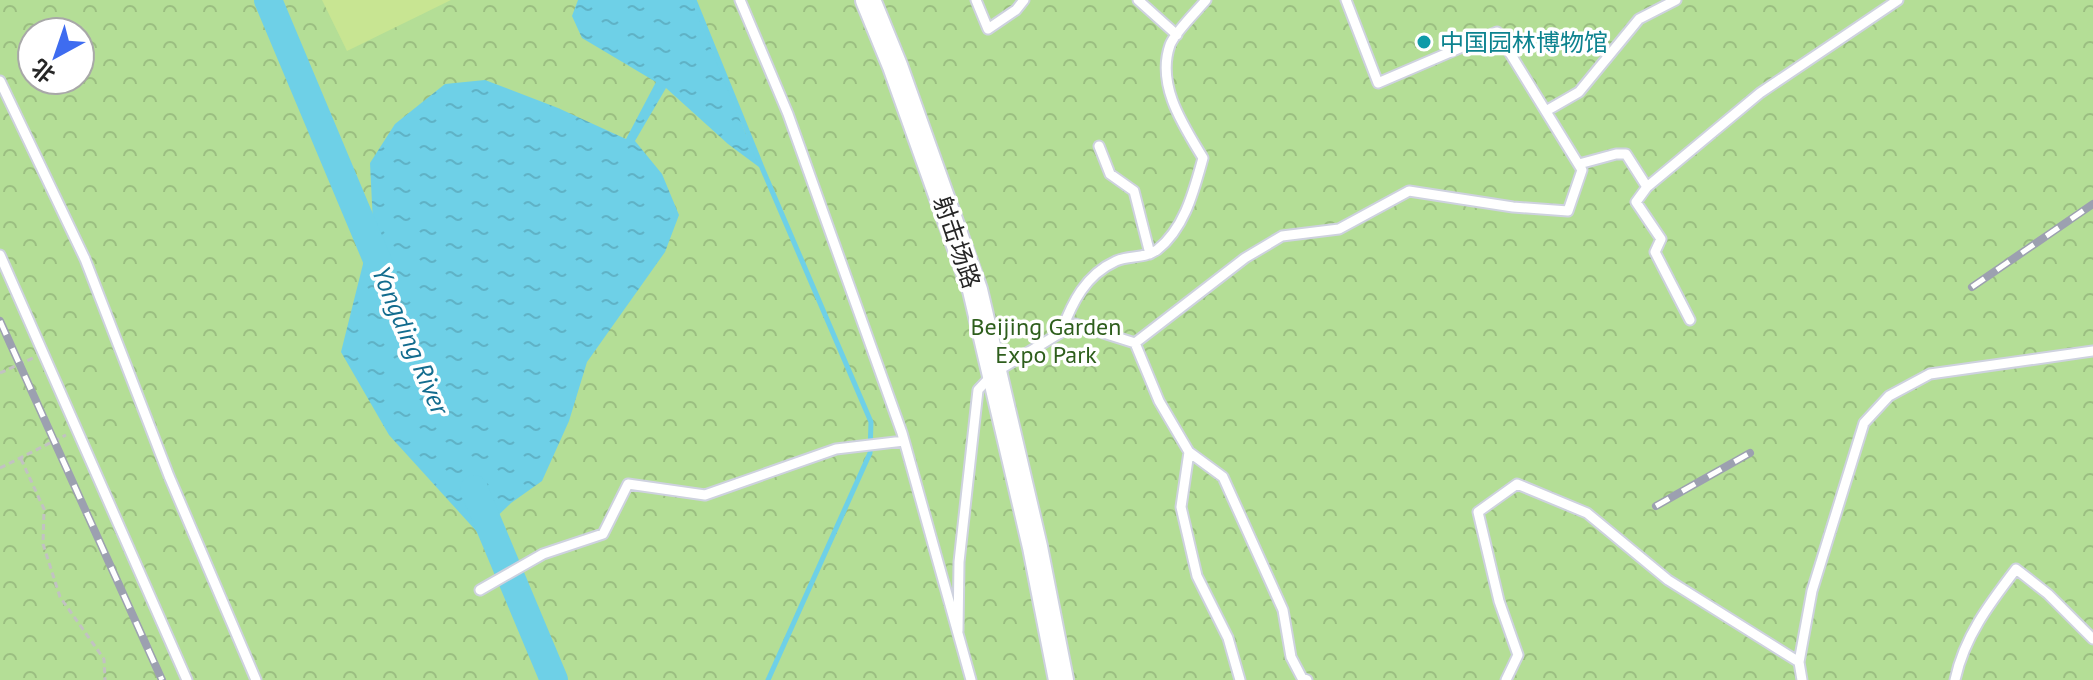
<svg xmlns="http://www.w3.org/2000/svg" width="2093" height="680" font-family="'PT Sans','Noto Sans SC',sans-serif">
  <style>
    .forest { fill: url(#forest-crowns); fill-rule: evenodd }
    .pitch { fill: #c8e592 }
    .water { fill: url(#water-ripples) }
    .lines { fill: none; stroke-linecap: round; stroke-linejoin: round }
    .stream { stroke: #6ed0e7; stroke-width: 5 }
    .river { stroke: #6ed0e7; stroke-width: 28 }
    .lane-casing { stroke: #ced2df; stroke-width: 13 }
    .secondary-casing { stroke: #ced2df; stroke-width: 28 }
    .path { stroke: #c2c2c2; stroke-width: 3; stroke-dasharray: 6 4; stroke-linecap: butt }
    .lane { stroke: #fff; stroke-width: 9 }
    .secondary { stroke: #fff; stroke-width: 24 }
    .rail-casing { stroke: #9ca0b0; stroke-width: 8 }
    .rail { stroke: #fff; stroke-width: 5; stroke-dasharray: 15; stroke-linecap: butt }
    .culture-dot { fill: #0f9aa8; stroke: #fff; stroke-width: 3 }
    .labels { text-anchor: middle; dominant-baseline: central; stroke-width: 7; stroke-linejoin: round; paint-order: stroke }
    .culture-label { font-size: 24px; fill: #0d838f; stroke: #fff; text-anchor: start }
    .street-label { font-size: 24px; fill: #262626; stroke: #fff }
    .park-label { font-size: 24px; fill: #2e5e1c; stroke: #fff }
    .water-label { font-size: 26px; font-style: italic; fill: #136c8e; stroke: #fff }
  </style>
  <defs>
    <pattern id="forest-crowns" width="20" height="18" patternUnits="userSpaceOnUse" patternTransform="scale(2)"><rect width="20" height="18" fill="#b4de96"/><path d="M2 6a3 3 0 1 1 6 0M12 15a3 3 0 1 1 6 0" fill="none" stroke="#9bbe81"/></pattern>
    <pattern id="water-ripples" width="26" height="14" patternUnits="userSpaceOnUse" patternTransform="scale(2)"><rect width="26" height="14" fill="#6ed0e7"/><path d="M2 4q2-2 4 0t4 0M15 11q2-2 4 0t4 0" fill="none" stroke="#5fb2c6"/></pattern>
  </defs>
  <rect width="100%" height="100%" fill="#e9e0d8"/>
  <path class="forest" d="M 0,0 L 2093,0 L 2093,680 L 0,680 ZM 32,32 L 80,32 L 80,80 L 32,80 Z"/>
  <path class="pitch" d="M 322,0 L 451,0 L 347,51 Z"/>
  <path class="water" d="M 578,0 L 694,0 L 745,132 L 763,170 L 728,144 L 666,88 L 635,141 L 662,174 L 679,215 L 665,252 L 587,362 L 569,421 L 542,481 L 511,503 L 479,534 L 389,435 L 341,352 L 373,224 L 370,163 L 395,124 L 445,84 L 485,80 L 558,108 L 626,139 L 656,82 L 582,38 L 572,16 Z"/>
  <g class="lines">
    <path class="stream" d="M 694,0 L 763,170 L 871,422 L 870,453 L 768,680"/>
    <path class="river" d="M 268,0 L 383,274
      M 474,489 L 554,680"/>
    <defs>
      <path id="lane" d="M 740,0 L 788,114 L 902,433 L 971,680
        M 976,0 L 988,29 L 1016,10 L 1024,0
        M 1138,0 L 1177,35
        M 0,81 L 85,259 L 169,476 L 256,680
        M 1546,111 L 1579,92 L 1639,19 L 1676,0
        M 1099,146 L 1110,174 L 1134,191 L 1150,254
        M 1579,164 L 1616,154 L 1626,154 L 1647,187 L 1636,202 L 1661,239 L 1655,252 L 1690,320
        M 1647,187 L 1760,93 L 1898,0
        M 0,255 L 187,680
        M 1061,332 C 1072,303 1085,275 1116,261 C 1129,255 1144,259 1157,250 C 1185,228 1194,190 1203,158 C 1183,125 1156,85 1170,45 C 1175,32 1197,11 1206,0
        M 1135,343 L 1159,401 L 1189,452 L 1223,477 L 1283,610 L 1291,657 L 1302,678 L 1307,680
        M 1189,452 L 1181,507 L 1197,576 L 1228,638 L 1240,680
        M 480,590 L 543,554 L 603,534 L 628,484 L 705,495 L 836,449 L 904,441
        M 958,631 L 959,562 L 978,390 L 994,373 L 1075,324 L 1135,343 L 1245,258 L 1282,236 L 1339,229 L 1409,191 L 1513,207 L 1568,211 L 1582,170 L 1497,32 L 1378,83 L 1346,0
        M 1506,680 L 1518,655 L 1499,601 L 1478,512 L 1517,484 L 1587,513 L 1668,580 L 1799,662
        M 1802,680 L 1799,662 L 1812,591 L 1864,423 L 1889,396 L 1930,374 L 2093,351
        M 1955,680 C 1964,637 1990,603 2016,569 L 2048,594 L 2093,639"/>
      <path id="secondary" d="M 868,0 L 895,66 L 975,290 L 1035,547 L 1061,680"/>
    </defs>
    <use href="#lane" class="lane-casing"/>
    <use href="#secondary" class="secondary-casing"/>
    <path class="path" d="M 0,373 L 33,358
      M 21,459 L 44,509 L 43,544 L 60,597 L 104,659 L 105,680
      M 0,468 L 66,435"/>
    <use href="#lane" class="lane"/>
    <use href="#secondary" class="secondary"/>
    <defs>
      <path id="rail" d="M 1972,287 L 2093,204
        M 0,321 L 162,680
        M 1656,506 L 1750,453"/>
    </defs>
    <use href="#rail" class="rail-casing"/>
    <use href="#rail" class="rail"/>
  </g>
  <circle class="culture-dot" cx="1424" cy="42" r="8"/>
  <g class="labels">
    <g class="culture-label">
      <text x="1440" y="42">中国园林博物馆</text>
    </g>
    <g class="street-label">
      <text transform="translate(957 242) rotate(71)">射击场路</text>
    </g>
    <g class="park-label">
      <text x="1046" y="326">Beijing Garden<tspan x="1046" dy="28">Expo Park</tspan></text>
    </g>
    <g class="water-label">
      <text transform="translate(411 340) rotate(67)">Yongding River</text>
    </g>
  </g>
  <g transform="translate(56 56) rotate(220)"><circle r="38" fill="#ffffff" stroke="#a8a8a8" stroke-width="2"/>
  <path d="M0-6L14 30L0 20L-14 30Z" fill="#3e6cf0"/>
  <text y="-12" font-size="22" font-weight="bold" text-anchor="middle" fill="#262626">北</text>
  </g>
</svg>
